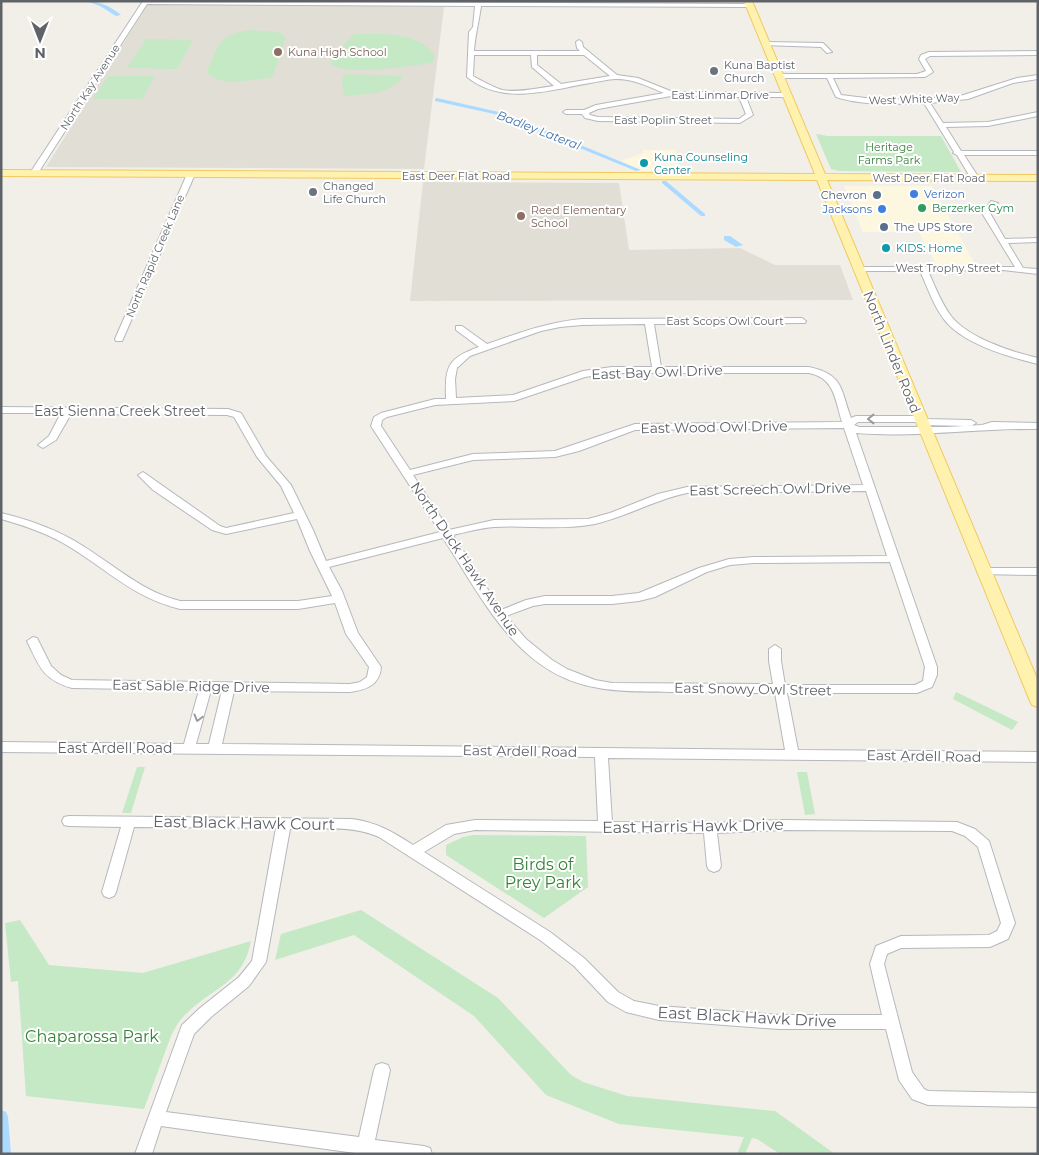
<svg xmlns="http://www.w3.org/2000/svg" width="1039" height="1155" font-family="Montserrat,sans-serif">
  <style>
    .commercial { fill: #fef7e0 }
    .education { fill: #e1ded6 }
    .green { fill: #c5e8c5 }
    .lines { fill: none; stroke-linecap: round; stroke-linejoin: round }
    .canal { fill: #aadaff; fill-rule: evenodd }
    .minor-casing { stroke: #b5b8bc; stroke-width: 2 }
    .major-casing { stroke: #f2c960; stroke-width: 2 }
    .minor { fill: #fff; fill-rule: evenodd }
    .major { fill: #fff2af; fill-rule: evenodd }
    .oneway { stroke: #979a9d }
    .education-dot { fill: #8d6e63; stroke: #fff; stroke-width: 2 }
    .worship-dot { fill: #6b7280; stroke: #fff; stroke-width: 2 }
    .culture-dot { fill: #0f9aa8; stroke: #fff; stroke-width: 2 }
    .shop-dot { fill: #3f7fe0; stroke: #fff; stroke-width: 2 }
    .service-dot { fill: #5c6f8a; stroke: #fff; stroke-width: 2 }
    .leisure-dot { fill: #2e9e5b; stroke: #fff; stroke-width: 2 }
    .labels { text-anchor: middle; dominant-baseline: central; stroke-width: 4; stroke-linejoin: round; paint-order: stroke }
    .far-education-label { font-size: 11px; fill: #785e54; stroke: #fff; text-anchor: start }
    .far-worship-label { font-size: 11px; fill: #5b616d; stroke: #fff; text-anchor: start }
    .far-street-label { font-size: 11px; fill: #5f6368; stroke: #fff }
    .far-park-label { font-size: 11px; fill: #348238; stroke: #fff }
    .far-culture-label { font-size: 11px; fill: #0d838f; stroke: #fff; text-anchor: start }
    .far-shop-label { font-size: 11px; fill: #366cbe; stroke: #fff; text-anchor: start }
    .far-service-label { font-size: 11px; fill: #4e5e75; stroke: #fff; text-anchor: end }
    .far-leisure-label { font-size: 11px; fill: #27864d; stroke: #fff; text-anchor: start }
    .far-water-label { font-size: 12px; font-style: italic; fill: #4174aa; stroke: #fff }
    .street-label { font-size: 14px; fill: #5f6368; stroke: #fff }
    .near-street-label { font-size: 16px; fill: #5f6368; stroke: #fff }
    .near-park-label { font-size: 16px; fill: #348238; stroke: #fff }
  </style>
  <rect width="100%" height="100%" fill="#f1efe8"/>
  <path class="commercial" d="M 643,150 L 675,150 L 680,171 L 641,171 L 621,161 L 643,153 Z
    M 844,186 L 932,186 L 975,264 L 936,264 L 919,232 L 863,232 Z"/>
  <path class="education" d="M 225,1 L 636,1 L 636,3 Z
    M 148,4 L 444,7 L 424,169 L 46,167 Z
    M 423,182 L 619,183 L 629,250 L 740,248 L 775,265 L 840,265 L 853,300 L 410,301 Z"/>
  <path class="green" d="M 249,30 L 277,32 L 286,37 L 272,78 C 254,78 226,89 208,74 L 207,71 C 219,45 218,35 249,30 Z
    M 354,34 C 381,34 419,31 435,56 L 432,63 C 404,66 357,76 331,65 L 333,57 Z
    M 146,39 L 193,40 L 177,69 L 127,68 Z
    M 347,74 L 403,76 C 392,94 363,95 344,96 L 342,82 L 344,75 Z
    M 108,76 L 155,76 L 142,99 L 93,99 Z
    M 816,134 L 828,136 L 941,136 L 961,172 L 839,171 L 831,169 Z
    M 956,692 L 1018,722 L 1012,730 L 953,699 Z
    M 137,767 L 145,767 L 131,813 L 122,813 Z
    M 797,772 L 807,772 L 815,814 L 805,815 Z
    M 473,835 L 586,836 L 588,887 L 544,918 L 446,855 L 446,845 L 463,837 Z
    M 361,910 L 498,998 L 571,1075 L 583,1082 L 627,1096 L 775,1111 L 835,1154 L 780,1154 L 757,1139 L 752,1138 L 745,1154 L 737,1154 L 744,1137 L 619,1124 L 546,1095 L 474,1016 L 354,935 L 275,960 L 281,934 Z
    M 20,920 L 49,965 L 143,973 L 251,941 C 243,984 212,987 186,1014 C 179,1020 175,1028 171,1036 L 144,1109 L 26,1096 L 18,981 L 11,982 L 5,923 Z"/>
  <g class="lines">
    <path class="canal" d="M 86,1 C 99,1 110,6 121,15 L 116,16 L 100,6 Z
      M 437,98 L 503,113 L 641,170 L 636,171 L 499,115 L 435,101 L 435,99 Z
      M 662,181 L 666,181 L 705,214 L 705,216 L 701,216 L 662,183 Z
      M 724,236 L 730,236 L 743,245 L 736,247 L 724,240 Z
      M 1,1110 L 6,1112 L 8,1117 L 11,1154 L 1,1154 Z"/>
    <defs>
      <path id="minor" d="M 143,1 L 750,4 L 752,7 L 481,6 C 479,22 475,35 474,51 L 580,51 L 577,48 L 576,42 L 579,40 L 582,42 L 583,47 L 617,75 L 638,78 L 673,92 L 786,93 L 789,95 L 786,97 L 746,97 L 753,115 L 740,123 L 598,121 L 585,118 L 582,114 L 566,114 L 563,112 L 566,110 L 584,110 L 596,105 L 664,93 C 649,87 634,79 616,79 C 608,79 598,82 590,83 C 549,90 503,106 467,77 L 469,32 L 473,27 L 475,6 L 147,4 L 38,173 L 31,175 L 30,173 ZM 474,55 L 531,55 L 532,67 L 554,86 C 537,88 519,93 502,90 C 493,87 482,81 473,76 ZM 537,55 L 584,55 L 610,76 L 561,84 L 537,65 ZM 671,96 L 739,97 L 746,114 L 739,119 L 598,117 L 590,115 L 589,113 L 598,109 Z
        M 765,42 L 823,43 L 832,52 L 827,53 L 821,47 L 763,45 L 763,43 Z
        M 1038,51 L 1038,55 L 930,56 L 925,59 L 933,72 L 925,77 L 833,78 L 841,95 L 882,100 L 957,97 L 1017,78 L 1038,75 L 1038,79 L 1013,83 L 968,99 L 930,103 L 943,123 L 988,122 L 1038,112 L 1038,116 L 988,126 L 946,127 L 961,151 L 1038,151 L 1038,155 L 964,155 L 979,178 L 975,180 L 972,180 L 957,155 L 953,153 L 954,152 L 924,103 C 894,104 864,106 836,97 L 827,78 L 779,78 L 776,76 L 779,74 L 917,74 L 926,71 L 919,59 L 921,55 L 929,52 Z
        M 188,172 L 195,174 L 123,339 L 122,341 L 116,341 L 115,339 Z
        M 991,201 L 998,203 L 990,213 L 1005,239 L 1038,238 L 1038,242 L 1008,243 L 1023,268 L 1038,269 L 1038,274 L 1003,270 L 928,271 C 935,286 941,303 951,316 C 968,338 1012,352 1038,358 L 1038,364 C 1009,357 967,345 947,323 C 934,308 928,288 920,271 L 858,271 L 854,269 L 858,267 L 1015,267 L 982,213 Z
        M 802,318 L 806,321 L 805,323 L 654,324 L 661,367 L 809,367 C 844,375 840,388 851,418 L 856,416 L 920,416 L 925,419 L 971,420 L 976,423 L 971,426 L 921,425 L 916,422 L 858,422 L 854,425 L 859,427 L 946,427 L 982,425 L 992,422 L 1038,423 L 1038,429 C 977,428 916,438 856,433 L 937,667 L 937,675 L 932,687 L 917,693 L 787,693 L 798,750 L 1038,752 L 1038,762 L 608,758 L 612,822 L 710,823 L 782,820 L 957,822 L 975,829 L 989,841 L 1015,923 L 1008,939 L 990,947 L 901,948 L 887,954 L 884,964 L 912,1072 L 924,1089 L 928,1091 L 1038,1093 L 1038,1107 L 928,1105 L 912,1099 L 899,1080 L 886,1029 L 779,1029 L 659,1020 L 626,1012 L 608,1002 L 574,966 L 540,940 L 379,837 C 352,825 319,829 290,829 L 266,962 L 249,986 L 211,1017 L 194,1034 L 166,1112 L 359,1137 L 374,1070 L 376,1065 L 382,1063 L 388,1065 L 390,1070 L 375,1140 L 424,1146 L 430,1148 L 432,1154 L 362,1154 L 161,1126 L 152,1154 L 135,1154 L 182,1025 L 200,1008 L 239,977 L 252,961 L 276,828 L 134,827 L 116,892 L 114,896 L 109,898 L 104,896 L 102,892 L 121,827 L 69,826 L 64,825 L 62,821 L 64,817 L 69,816 L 352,819 C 376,822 393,832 413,845 L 446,825 L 475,820 L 598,821 L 595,757 L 1,752 L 1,742 L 184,744 L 199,690 L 72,688 C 43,680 39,666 27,641 L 33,637 L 37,638 L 51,666 L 61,675 L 72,680 L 350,684 L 360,682 L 367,677 L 369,667 L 346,634 L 335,603 L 298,609 L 180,609 C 131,597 105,567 63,543 C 44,532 22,525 1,519 L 1,513 C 30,520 58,530 83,546 C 115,566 143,592 180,601 L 298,601 L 332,596 L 310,551 L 297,519 L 226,534 L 212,530 L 153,490 L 138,475 L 143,472 L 220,526 L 226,528 L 294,513 L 281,486 L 257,457 L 234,417 L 227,415 L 71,414 L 56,440 L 43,448 L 38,445 L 49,436 L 61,413 L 1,413 L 1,407 L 228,409 L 241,413 L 266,456 L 291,485 L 313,530 L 326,561 L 440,532 L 371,426 L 374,417 L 381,413 L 435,399 L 446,399 C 445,367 447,358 479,347 L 456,330 L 456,326 L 462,326 L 487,344 C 519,333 548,322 582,319 ZM 645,324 L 652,367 L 612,367 L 583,371 L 513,395 L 456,398 L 455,379 L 457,368 L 470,356 L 541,331 L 560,327 L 582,325 ZM 612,373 L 809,373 C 835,378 835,400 842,422 L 635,424 L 555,451 L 473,454 L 410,470 L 381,426 L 382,420 L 387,417 L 435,405 L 514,401 L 585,377 ZM 844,428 L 863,485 L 687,487 L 658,494 L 610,513 L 588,519 L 494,520 L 449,530 L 413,475 L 473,460 L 555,457 L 579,451 L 635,430 ZM 866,491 L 887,556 L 754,557 L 729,559 L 699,568 L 639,593 L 612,596 L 545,596 L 526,600 L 501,610 L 453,535 C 466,532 480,528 494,527 C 525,525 558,530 589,525 C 623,519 653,500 687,493 ZM 443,538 C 466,573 487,613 517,644 C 566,694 611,691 675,692 C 709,692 742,693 775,693 L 785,750 L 222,744 L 234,691 L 350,692 C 366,690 380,685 381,667 L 358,633 L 342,591 L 329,567 ZM 890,562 L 925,667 L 923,681 L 915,685 L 785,685 L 781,661 L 781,649 L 775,645 L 769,649 L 769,661 L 773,684 L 612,683 L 595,680 L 567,669 L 552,660 L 526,639 L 506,616 L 533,606 L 545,604 L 612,604 L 639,601 L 655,597 L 707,572 L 730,565 L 754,563 ZM 211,690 L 222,690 L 209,744 L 196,744 ZM 475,830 L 704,833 L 707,866 L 709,870 L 714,872 L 719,870 L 721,866 L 717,833 L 782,830 L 952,831 L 965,836 L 978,847 L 1001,923 L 997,931 L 989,935 L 901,936 L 876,946 L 870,964 L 882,1015 L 779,1015 L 659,1006 L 634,1001 L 618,992 L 584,958 L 550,932 L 424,852 L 454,834 Z
        M 983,568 L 1038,568 L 1038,575 L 979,574 L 977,572 L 979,570 Z"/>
      <path id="major" d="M 744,1 L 752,1 L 825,174 L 1038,175 L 1038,181 L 827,180 L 1038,681 L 1038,707 L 1032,705 L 1030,701 L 817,180 L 1,176 L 1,170 L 815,174 Z"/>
    </defs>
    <use href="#minor" class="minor-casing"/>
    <use href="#major" class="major-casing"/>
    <use href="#minor" class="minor"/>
    <use href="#major" class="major"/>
  </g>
  <defs><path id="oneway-chevron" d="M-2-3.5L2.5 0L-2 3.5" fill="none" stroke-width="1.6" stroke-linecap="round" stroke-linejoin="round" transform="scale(1.25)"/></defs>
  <g class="oneway">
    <use href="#oneway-chevron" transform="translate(871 419) rotate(-180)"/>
    <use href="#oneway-chevron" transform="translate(198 718) rotate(105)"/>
  </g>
  <g class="education-dot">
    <circle cx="278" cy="52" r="5"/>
    <circle cx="521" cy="216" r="5"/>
  </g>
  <g class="worship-dot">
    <circle cx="714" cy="71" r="5"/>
    <circle cx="313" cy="192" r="5"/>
  </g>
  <g class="culture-dot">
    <circle cx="644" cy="163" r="5"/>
    <circle cx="886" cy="248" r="5"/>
  </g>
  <g class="shop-dot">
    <circle cx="914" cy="194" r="5"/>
    <circle cx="882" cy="209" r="5"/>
  </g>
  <g class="service-dot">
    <circle cx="877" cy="195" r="5"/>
    <circle cx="884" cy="227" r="5"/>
  </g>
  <circle class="leisure-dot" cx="922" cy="208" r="5"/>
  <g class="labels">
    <g class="far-education-label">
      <text x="288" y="52">Kuna High School</text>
      <text x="531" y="210">Reed Elementary<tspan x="531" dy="13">School</tspan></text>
    </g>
    <g class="far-worship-label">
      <text x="724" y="65">Kuna Baptist<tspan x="724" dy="13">Church</tspan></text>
      <text x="323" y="186">Changed<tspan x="323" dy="13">Life Church</tspan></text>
    </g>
    <g class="far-street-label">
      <text transform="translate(90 87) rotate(-57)">North Kay Avenue</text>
      <text x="720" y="95">East Linmar Drive</text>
      <text transform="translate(914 99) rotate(-2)">West White Way</text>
      <text x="663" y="120">East Poplin Street</text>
      <text x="456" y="176">East Deer Flat Road</text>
      <text x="929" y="178">West Deer Flat Road</text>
      <text transform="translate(155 256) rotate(-67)">North Rapid Creek Lane</text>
      <text x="948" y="268">West Trophy Street</text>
      <text x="725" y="321">East Scops Owl Court</text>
    </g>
    <g class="far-park-label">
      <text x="889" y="147">Heritage<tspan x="889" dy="13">Farms Park</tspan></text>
    </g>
    <g class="far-culture-label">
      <text x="654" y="157">Kuna Counseling<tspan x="654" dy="13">Center</tspan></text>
      <text x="896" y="248">KIDS: Home</text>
    </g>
    <g class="far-shop-label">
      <text x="924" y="194">Verizon</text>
      <text x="872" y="209" text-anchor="end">Jacksons</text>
    </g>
    <g class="far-service-label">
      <text x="867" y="195">Chevron</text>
      <text x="894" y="227" text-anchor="start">The UPS Store</text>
    </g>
    <g class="far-leisure-label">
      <text x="932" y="208">Berzerker Gym</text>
    </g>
    <g class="far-water-label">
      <text transform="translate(539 130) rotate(21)">Badley Lateral</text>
    </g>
    <g class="street-label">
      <text transform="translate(892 352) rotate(68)">North Linder Road</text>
      <text transform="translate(657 372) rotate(-2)">East Bay Owl Drive</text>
      <text x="120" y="411">East Sienna Creek Street</text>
      <text transform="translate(714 427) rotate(-1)">East Wood Owl Drive</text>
      <text transform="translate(770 489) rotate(-1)">East Screech Owl Drive</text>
      <text transform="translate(465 559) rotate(56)">North Duck Hawk Avenue</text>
      <text transform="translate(191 686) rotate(1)">East Sable Ridge Drive</text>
      <text transform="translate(753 689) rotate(1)">East Snowy Owl Street</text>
      <text x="115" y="748">East Ardell Road</text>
      <text transform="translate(520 751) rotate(1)">East Ardell Road</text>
      <text transform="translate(924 756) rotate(1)">East Ardell Road</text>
    </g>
    <g class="near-street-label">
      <text transform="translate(244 823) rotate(1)">East Black Hawk Court</text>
      <text transform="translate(693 826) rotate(-1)">East Harris Hawk Drive</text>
      <text transform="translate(747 1017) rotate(3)">East Black Hawk Drive</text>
    </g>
    <g class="near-park-label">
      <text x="543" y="864">Birds of<tspan x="543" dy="18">Prey Park</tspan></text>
      <text x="92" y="1036">Chaparossa Park</text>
    </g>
  </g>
  <rect width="1039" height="1155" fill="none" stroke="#5f6368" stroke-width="5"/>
  <g transform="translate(40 40) rotate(180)" stroke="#ffffff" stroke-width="4" paint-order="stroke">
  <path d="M0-4L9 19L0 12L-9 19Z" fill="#5f6368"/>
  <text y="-8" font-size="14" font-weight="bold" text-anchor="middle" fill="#5f6368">N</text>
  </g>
</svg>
